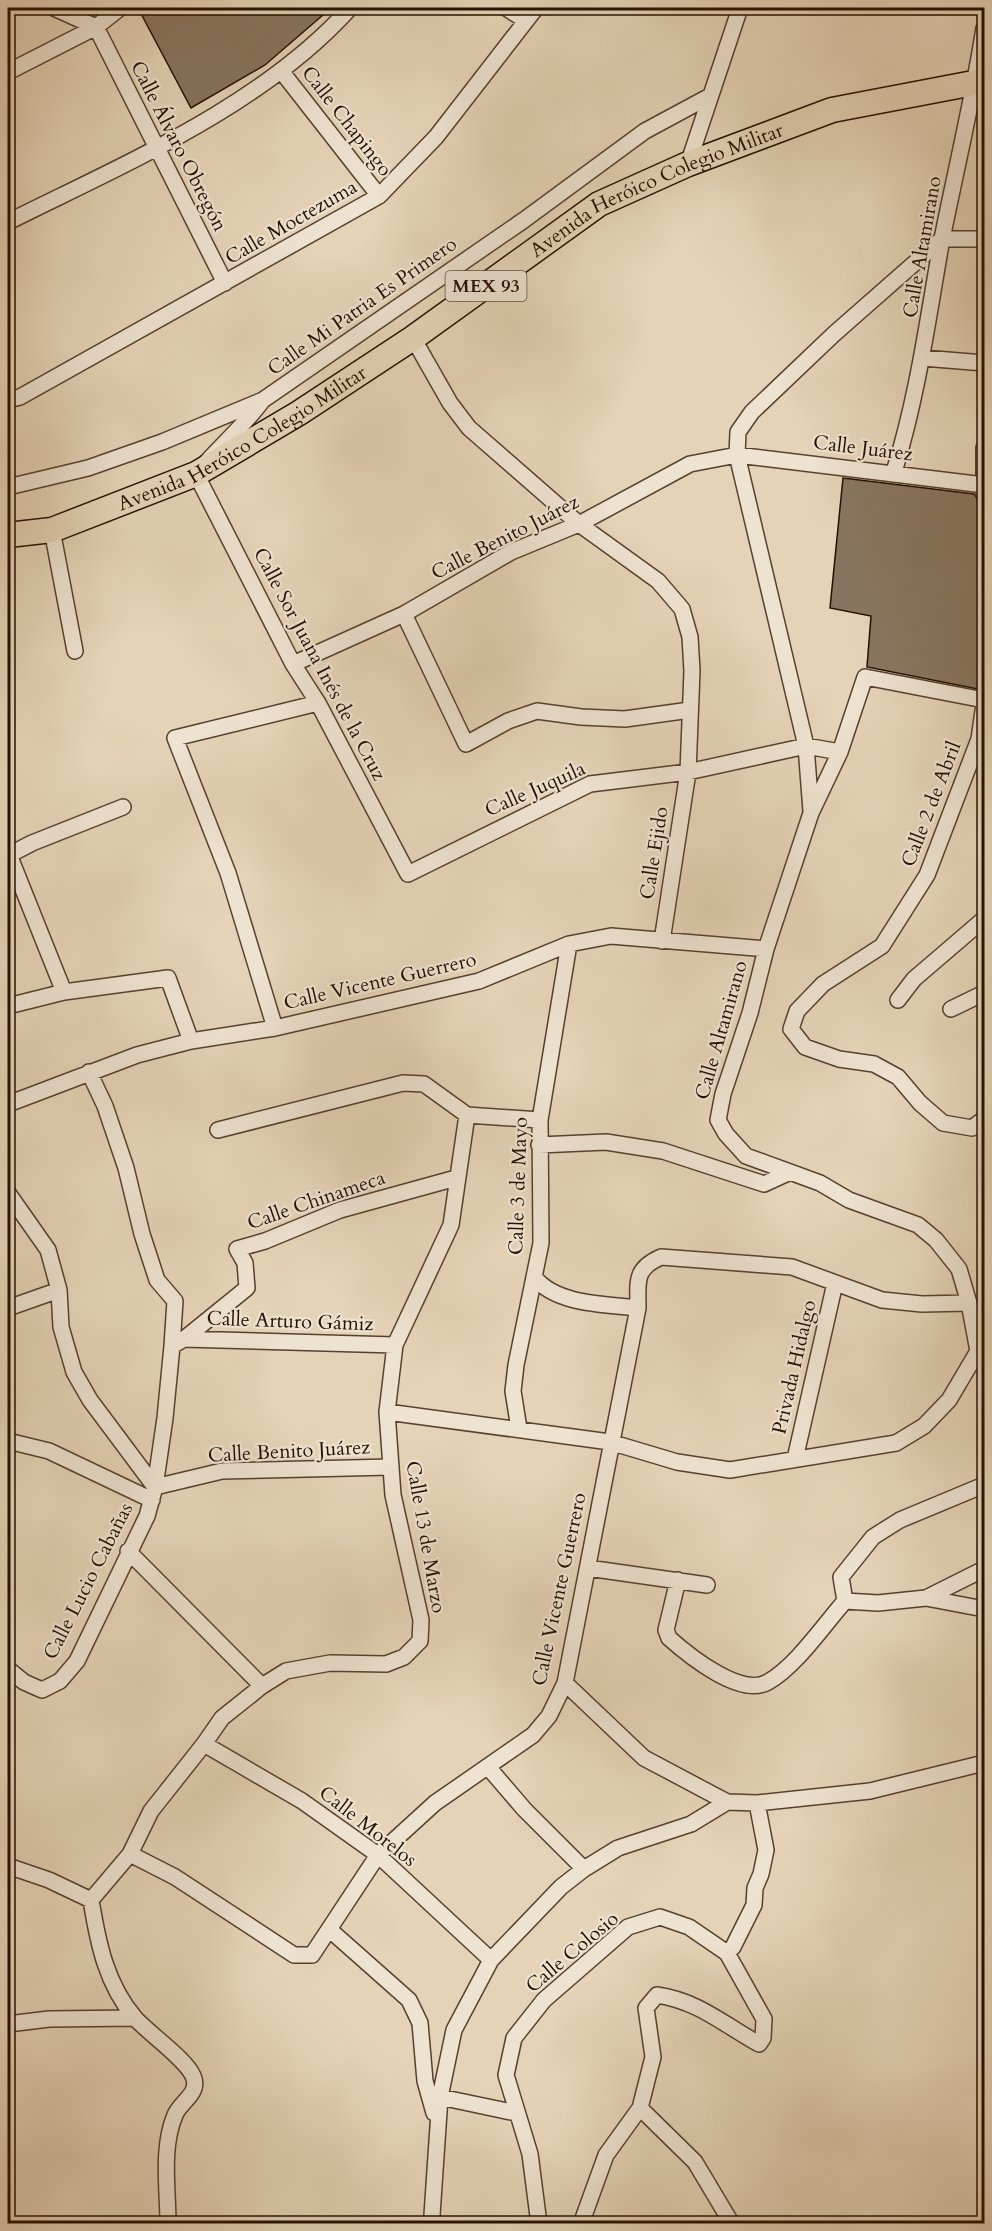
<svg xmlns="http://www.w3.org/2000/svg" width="992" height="2231" font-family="Cardo,serif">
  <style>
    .building { fill: #89755f; stroke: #260f00; stroke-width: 1.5 }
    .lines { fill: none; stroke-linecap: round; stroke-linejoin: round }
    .street-casing { stroke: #56402e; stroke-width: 18 }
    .primary-casing { stroke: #260f00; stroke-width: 27 }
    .street { stroke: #eee2d0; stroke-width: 15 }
    .primary { stroke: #e5d3b7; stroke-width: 24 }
    .labels { text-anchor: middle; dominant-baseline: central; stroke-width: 4.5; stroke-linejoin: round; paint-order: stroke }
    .shield { fill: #eee2d0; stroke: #624e3e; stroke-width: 1.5 }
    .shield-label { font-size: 18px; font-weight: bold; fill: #260f00 }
    .street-label { font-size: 20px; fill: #260f00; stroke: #eee2d0 }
  </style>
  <rect width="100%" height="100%" fill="#e5d3b7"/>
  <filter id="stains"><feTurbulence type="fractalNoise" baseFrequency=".00333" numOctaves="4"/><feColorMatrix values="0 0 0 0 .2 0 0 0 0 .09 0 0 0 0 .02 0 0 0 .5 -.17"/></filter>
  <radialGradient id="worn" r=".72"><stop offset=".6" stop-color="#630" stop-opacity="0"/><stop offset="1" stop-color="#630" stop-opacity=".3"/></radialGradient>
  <path class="building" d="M 138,8 L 331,8 L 265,65 L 191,108 Z
    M 843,478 L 974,494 L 979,501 L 983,503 L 983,690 L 867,667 L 871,616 L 830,608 Z"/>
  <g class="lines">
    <defs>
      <path id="street" d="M 54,8 L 96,27 L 225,283
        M 506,8 L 525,20
        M 8,72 L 96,27 L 120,8
        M 282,72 L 379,196
        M 688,164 L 740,8
        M 8,222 C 124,164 262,106 350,8
        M 413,338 L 450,403 L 469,428 L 579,524 L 658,581 L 682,609 L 690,637 L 692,671 L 688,772 L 662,941
        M 923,358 L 984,363
        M 8,400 L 20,397 L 379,196 L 436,137 L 536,8
        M 263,400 C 243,427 218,448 196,474 L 293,664 L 318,703 L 408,874 L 590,784 L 688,772 L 806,746 L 840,752
        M 894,472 C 918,395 928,317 942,239 C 956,169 973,99 984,28
        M 8,487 L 88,468 L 162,442 L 263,400 L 524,220 L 645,131 L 710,96
        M 984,493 L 984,448
        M 52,530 L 75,651
        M 404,614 L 466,744 L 508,721 L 537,711 L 581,717 L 625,719 L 690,710
        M 293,664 L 404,614 L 511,552 L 579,524 L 690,464 L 737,455 L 984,485
        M 984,704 L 979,739 L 927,875 L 882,946 L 823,984 L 797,1011 L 791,1029 L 805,1047 L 839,1059 L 874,1064 L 898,1077 L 920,1103 L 943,1123 L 972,1128 L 984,1119
        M 811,811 L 806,746 L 737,455 L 738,432 L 752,412 L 834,334 L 942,239 L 984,239
        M 8,852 L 64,992
        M 9,855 L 32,843 L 123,807
        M 898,1000 L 914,979 L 984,919
        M 8,1006 L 64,992 L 168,978 L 191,1041
        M 951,1009 L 984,993
        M 275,1028 L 228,873 L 175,738 L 318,703
        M 89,1072 L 105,1106 L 126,1168 L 142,1234 L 157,1280 L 175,1301 L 172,1346
        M 8,1104 L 137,1055 L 191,1041 L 275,1028 L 479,981 L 569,944 L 611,936 L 766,949
        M 467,1115 L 540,1120
        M 218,1130 L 403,1083 L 424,1084 L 467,1115
        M 539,1145 L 606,1142 L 663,1151 L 764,1184 L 788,1173
        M 8,1193 L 48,1250 L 59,1290 L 61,1327 L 74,1372 L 90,1400 L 155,1487 L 147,1516 L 77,1661 L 60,1681 L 42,1690 L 24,1682 L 8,1669
        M 535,1278 C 557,1305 606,1304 638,1308
        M 969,1303 L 959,1269 L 936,1240 L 918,1225 L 849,1200 L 820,1183 L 746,1156 L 726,1134 L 718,1120 L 723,1094 L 750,1013 L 766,949 L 811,813 L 840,752 L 865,677 L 984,700
        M 8,1308 L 59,1290
        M 184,1339 L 395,1345
        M 387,1412 L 610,1442 L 677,1462 L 730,1470 L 896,1443 L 924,1426 L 949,1400 L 978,1351 L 984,1311
        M 519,1429 L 513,1391 L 516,1365 L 541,1243 L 540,1120 L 569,944
        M 8,1441 L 49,1451 L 152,1500
        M 795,1459 L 835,1283
        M 391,1467 L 222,1471 L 155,1487 L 165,1418 L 172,1346 L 184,1339 L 247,1288 L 245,1263 L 237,1249 L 265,1241 L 340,1210 L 456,1178
        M 128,1551 L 262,1686
        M 588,1568 L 707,1585
        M 678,1580 L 666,1630 L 669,1638 C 688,1655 741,1698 768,1682 C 796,1666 823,1626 845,1601 L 841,1577 L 873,1537 L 900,1520 L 984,1485
        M 926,1598 L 984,1569
        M 845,1601 L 878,1603 L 926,1598 L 984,1609
        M 565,1683 L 644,1758 L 727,1802 L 757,1803 L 870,1791 L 984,1763
        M 204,1744 L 302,1801 L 378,1855 L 491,1960
        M 488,1767 L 524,1809 L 584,1869
        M 130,1854 L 175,1877 L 294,1955 L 312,1955 L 378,1855 L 435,1803 L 533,1735 L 549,1716 L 565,1683 L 638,1308 C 638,1281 634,1269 661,1257 L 792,1267 L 882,1300 L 922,1304 L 969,1303 L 978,1351
        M 8,1866 L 49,1880 L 91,1900
        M 330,1930 L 409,2000 L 420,2023 L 425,2081 L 434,2113
        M 727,1953 L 733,1947 L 754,1905 L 755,1888 L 761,1874 L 766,1850 L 757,1803
        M 8,2024 L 49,2019 L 135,2018
        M 440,2097 L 516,2113
        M 640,2108 L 695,2162 L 732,2224
        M 168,2224 C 168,2189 161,2148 175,2115 C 180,2102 201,2093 193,2076 C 186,2059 148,2033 135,2018 C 106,1984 98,1943 91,1900 L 130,1854 L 151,1811 L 204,1744 L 222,1718 L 262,1686 L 286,1671 L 330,1663 L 386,1664 L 404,1657 L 420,1641 L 421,1620 L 393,1495 L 387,1412 L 395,1345 L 451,1225 L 467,1115
        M 434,2224 L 432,2215 L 440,2097 L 454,2030 L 491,1960 L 561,1887 L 584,1869 L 618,1848 L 691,1824 L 727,1802
        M 539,2224 L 530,2154 L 506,2075 L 514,2038 L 544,2000 L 628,1927 L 660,1917 L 689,1927 L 727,1953 L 764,2019 L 763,2038 L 759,2044 C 723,2024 698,2001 657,1995 L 646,2008 L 653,2057 L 640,2108 L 606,2155 L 581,2224"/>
      <g id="primary">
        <path id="s1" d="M 8,535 L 52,530 L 196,474 L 299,413 L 413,338 L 599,204 L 688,164 L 832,110 L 984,81"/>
      </g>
    </defs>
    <use href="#street" class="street-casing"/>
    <use href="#primary" class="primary-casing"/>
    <use href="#street" class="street"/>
    <use href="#primary" class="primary"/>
  </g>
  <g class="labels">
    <rect class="shield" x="445.5" y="271" width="81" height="30" rx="4.5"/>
    <g class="shield-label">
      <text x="486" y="286">MEX 93</text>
    </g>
    <g class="street-label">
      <text transform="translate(347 121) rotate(52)">Calle Chapingo</text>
      <text transform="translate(179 146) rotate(63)">Calle Álvaro Obregón</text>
      <text stroke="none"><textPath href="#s1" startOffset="742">Avenida Heróico Colegio Militar</textPath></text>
      <text transform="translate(291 222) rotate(-30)">Calle Moctezuma</text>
      <text transform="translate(922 247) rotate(-80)">Calle Altamirano</text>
      <text transform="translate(362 306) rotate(-35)">Calle Mi Patria Es Primero</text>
      <text stroke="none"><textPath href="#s1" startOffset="256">Avenida Heróico Colegio Militar</textPath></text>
      <text transform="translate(863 448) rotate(7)">Calle Juárez</text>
      <text transform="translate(505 537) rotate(-27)">Calle Benito Juárez</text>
      <text transform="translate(320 664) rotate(62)">Calle Sor Juana Inés de la Cruz</text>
      <text transform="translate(535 789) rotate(-24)">Calle Juquila</text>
      <text transform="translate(931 804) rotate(-69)">Calle 2 de Abril</text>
      <text transform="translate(654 853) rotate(-81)">Calle Ejido</text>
      <text transform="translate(380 981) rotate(-13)">Calle Vicente Guerrero</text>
      <text transform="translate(721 1030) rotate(-74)">Calle Altamirano</text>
      <text transform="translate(518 1186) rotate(-88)">Calle 3 de Mayo</text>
      <text transform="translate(316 1200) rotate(-19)">Calle Chinameca</text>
      <text transform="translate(290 1321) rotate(2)">Calle Arturo Gámiz</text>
      <text transform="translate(794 1367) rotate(-77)">Privada Hidalgo</text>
      <text transform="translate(289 1451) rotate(-3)">Calle Benito Juárez</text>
      <text transform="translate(426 1537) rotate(80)">Calle 13 de Marzo</text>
      <text transform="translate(88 1581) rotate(-63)">Calle Lucio Cabañas</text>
      <text transform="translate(559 1589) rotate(-78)">Calle Vicente Guerrero</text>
      <text transform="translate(368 1826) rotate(38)">Calle Morelos</text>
      <text transform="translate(572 1952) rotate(-40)">Calle Colosio</text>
    </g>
  </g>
  <rect width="992" height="2231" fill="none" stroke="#e5d3b7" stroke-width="30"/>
  <rect x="9" y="9" width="974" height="2213" fill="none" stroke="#260f00" stroke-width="3"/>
  <rect x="15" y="15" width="962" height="2201" fill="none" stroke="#260f00" stroke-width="1.5"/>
  <rect width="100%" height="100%" filter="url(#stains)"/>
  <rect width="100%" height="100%" fill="url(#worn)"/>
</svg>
